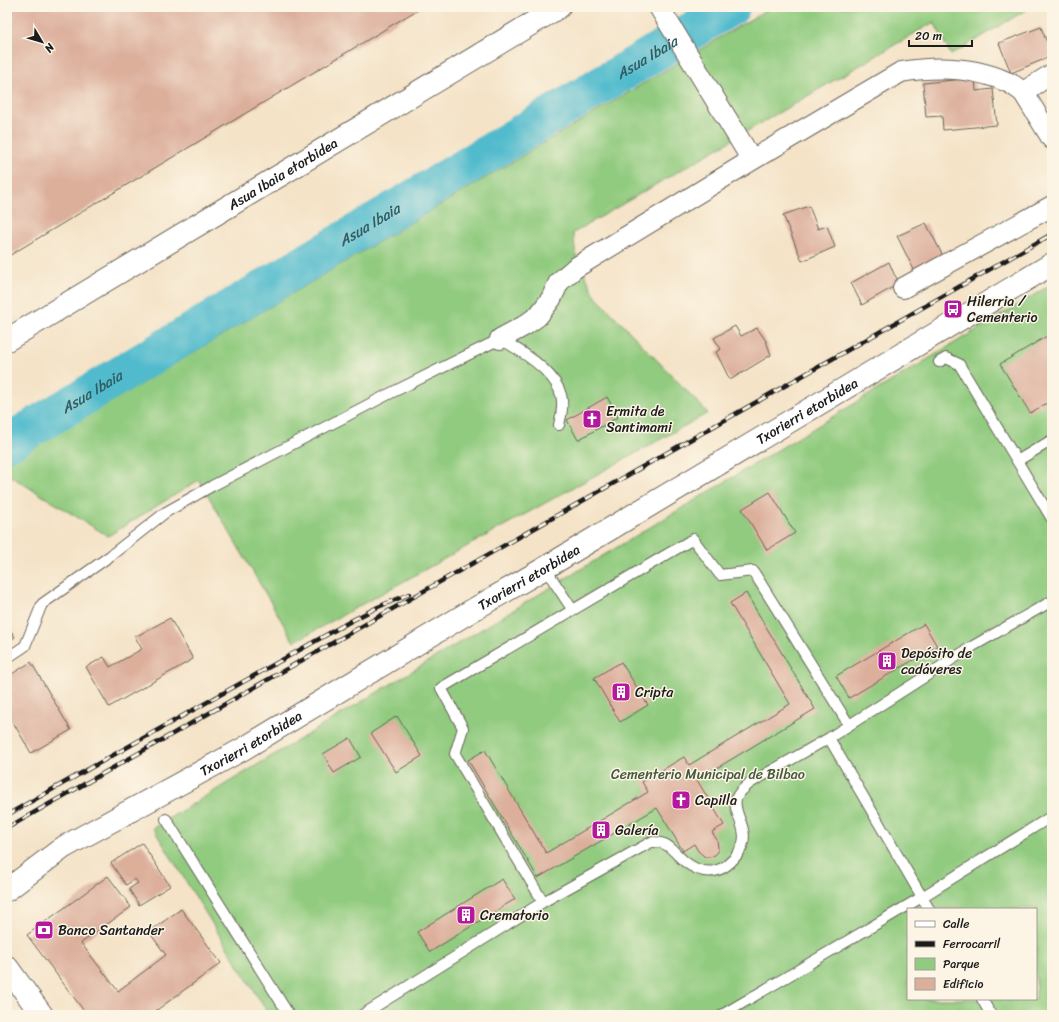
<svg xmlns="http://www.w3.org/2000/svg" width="1059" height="1022" font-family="Sriracha,sans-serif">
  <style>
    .green { fill: #91cb7f; stroke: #56744e; fill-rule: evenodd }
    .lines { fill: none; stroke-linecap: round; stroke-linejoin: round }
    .river { stroke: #51bbcd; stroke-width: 38 }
    .building { fill: #dcaf9b }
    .service-casing { stroke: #686258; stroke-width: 12 }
    .minor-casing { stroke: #686258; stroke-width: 22 }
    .tertiary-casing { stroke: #686258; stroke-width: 24 }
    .service { stroke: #fff; stroke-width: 10 }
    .minor { stroke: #fff; stroke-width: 20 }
    .tertiary { stroke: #fff; stroke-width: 22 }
    .rail-casing { stroke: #1c1c1c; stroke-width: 4.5 }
    .rail { stroke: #fcf5e5; stroke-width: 3; stroke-dasharray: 9; stroke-linecap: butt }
    .labels { text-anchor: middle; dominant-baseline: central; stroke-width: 3; stroke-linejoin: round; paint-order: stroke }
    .street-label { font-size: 14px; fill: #1c1c1c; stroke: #fcf5e5 }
    .poi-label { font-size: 14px; fill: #1c1c1c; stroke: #fcf5e5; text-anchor: start }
    .park-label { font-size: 14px; fill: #45593f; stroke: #fcf5e5 }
    .water-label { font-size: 15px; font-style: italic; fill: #315c63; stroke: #fcf5e5 }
  </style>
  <rect width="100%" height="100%" fill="#fcf5e5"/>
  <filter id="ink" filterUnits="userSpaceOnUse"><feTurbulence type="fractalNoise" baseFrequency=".025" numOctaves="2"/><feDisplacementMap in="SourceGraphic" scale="8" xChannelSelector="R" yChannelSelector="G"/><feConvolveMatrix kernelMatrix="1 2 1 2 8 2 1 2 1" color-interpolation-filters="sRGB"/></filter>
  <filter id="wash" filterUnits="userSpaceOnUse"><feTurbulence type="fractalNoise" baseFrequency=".012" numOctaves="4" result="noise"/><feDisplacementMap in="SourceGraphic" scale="16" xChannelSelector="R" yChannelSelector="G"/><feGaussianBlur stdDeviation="0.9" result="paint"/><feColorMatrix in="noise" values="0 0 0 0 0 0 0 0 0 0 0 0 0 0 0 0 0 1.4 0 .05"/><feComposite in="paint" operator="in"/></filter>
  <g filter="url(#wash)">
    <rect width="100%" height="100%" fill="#f4e3c7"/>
    <path class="green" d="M 771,7 L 1031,7 L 951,55 L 934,22 L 573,233 L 576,256 L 596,297 L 708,413 L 294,642 L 199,480 L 108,536 L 7,474 L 7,464 Z
      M 1052,284 L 1052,1015 L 269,1015 L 153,828 ZM 908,909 L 1036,909 L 1036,999 L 908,999 Z"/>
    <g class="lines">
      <path class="river" id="s1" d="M 7,443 L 731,7"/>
    </g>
    <g id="blocks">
      <path class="building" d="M 7,7 L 422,7 L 7,257 Z
        M 1041,27 L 1052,56 L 1011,73 L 999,43 Z
        M 975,78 L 976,91 L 993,89 L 997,125 L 943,130 L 942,116 L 926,117 L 923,83 Z
        M 809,206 L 818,229 L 827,226 L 835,247 L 802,261 L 783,215 Z
        M 926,223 L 944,258 L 916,274 L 897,236 Z
        M 889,262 L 894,274 L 900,283 L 862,305 L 851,283 Z
        M 735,326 L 741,336 L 757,328 L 766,341 L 771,355 L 730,380 L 716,352 L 721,349 L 714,338 Z
        M 1052,333 L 1052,400 L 1030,413 L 1000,364 Z
        M 607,397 L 618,417 L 578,440 L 567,420 Z
        M 770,492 L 795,533 L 767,550 L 742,509 Z
        M 746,593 L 815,709 L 697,780 L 724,825 L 712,832 L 717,840 L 718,847 L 718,852 L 715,855 L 710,857 L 705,857 L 698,851 L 694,844 L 683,851 L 657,808 L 538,878 L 468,760 L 485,750 L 546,853 L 648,792 L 642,782 L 684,757 L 689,765 L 790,704 L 730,603 Z
        M 170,618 L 193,659 L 109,707 L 86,667 L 104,657 L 110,667 L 142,649 L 135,637 Z
        M 924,624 L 937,646 L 849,698 L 836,676 Z
        M 7,625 L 15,637 L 7,642 Z
        M 31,662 L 71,730 L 31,753 L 7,712 L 7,677 Z
        M 621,662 L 648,705 L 620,722 L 594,678 Z
        M 397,716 L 422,756 L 396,772 L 371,733 Z
        M 350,738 L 361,757 L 334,773 L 323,754 Z
        M 142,843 L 170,886 L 139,905 L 129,889 L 138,883 L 135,879 L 126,885 L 111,863 Z
        M 108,876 L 131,907 L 81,943 L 118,991 L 166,955 L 149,932 L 181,909 L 221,963 L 150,1015 L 87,1015 L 27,935 Z
        M 502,879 L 515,899 L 430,952 L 417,932 Z"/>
    </g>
  </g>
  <g filter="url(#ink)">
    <use href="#blocks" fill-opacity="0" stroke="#686258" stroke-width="1"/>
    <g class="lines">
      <defs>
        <path id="service" d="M 939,362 L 946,358 L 959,364 L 1052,519
          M 1017,461 L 1052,440
          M 545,568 L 572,609
          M 7,658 L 25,646 L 42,604 L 110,556 L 166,512 L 212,486 L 387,395 L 500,339 C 520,350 555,371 561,395 C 564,405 561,416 559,425
          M 829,738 L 929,909
          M 166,819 L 289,1015
          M 543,902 L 455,754 L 463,728 L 441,688 L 693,539 L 720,575 L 753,571 L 849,725
          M 982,999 L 991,1015
          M 362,1015 L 543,902 L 651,842 C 669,841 672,851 684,861 C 705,878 724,874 739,852 C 753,831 732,815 736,799 C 738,793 745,787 750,783 L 829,738 L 973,646 L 1052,601
          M 722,1015 L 922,897 L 1052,816"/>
        <path id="minor" d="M 659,7 L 752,160
          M 1023,92 L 1052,139
          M 903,288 L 1052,206
          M 500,339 L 524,326 L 538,316 L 551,299 L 559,282 L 575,268 L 752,160 L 901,72 C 937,66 974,67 1007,82 C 1013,84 1018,89 1023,92 L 1052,74"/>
        <g id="tertiary">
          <path id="s2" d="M 7,340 L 559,7"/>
          <path id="s3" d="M 7,890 L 64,847 L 243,749 L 471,611 L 545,568 L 1052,264"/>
          <path d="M 7,967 L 42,1015"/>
        </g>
      </defs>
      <use href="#service" class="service-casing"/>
      <use href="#minor" class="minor-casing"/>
      <use href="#tertiary" class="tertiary-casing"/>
      <use href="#service" class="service"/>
      <use href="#minor" class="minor"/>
      <use href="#tertiary" class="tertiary"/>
      <defs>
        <path id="rail" d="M 7,815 L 351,621 L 378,607 L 409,594
          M 7,828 L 1052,234"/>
      </defs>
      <use href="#rail" class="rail-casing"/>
      <use href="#rail" class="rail"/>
    </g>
  </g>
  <defs>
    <symbol id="bus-square" viewBox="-11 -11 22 22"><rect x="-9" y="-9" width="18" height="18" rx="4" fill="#b5179e" stroke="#fcf5e5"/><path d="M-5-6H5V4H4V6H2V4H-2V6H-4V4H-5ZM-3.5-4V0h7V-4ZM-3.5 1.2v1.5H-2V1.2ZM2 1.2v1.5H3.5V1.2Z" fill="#fff"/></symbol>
    <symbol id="church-square" viewBox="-11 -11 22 22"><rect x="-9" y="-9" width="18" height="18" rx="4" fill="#b5179e" stroke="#fcf5e5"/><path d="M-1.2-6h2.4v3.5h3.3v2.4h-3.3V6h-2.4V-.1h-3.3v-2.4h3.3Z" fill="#fff"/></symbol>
    <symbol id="building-square" viewBox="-11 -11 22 22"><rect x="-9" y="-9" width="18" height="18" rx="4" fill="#b5179e" stroke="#fcf5e5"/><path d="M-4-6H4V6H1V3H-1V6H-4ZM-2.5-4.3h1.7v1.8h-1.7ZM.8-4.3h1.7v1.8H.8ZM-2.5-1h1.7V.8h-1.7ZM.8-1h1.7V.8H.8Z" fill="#fff"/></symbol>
    <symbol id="bank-square" viewBox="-11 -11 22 22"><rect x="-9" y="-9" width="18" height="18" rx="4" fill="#b5179e" stroke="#fcf5e5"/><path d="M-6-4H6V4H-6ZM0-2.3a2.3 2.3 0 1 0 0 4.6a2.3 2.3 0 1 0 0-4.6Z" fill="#fff"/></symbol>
  </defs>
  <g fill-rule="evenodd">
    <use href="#bus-square" x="942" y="298" width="22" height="22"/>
    <use href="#church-square" x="581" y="408" width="22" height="22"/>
    <use href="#building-square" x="876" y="650" width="22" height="22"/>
    <use href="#building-square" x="610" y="681" width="22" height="22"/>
    <use href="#church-square" x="670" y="789" width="22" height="22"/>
    <use href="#building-square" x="590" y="819" width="22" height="22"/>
    <use href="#building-square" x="455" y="904" width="22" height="22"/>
    <use href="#bank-square" x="33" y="919" width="22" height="22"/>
  </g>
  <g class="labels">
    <g class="street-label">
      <text stroke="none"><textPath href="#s2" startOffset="322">Asua Ibaia etorbidea</textPath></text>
      <text stroke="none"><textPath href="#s3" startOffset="933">Txorierri etorbidea</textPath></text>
      <text stroke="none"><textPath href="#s3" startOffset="609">Txorierri etorbidea</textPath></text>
      <text stroke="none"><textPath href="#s3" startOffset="285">Txorierri etorbidea</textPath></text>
    </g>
    <g class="poi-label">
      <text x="967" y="301">Hilerria /<tspan x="967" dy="16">Cementerio</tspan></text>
      <text x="606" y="411">Ermita de<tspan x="606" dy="16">Santimami</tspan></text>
      <text x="901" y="653">Depósito de<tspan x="901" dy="16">cadáveres</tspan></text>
      <text x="635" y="692">Cripta</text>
      <text x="695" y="800">Capilla</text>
      <text x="615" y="830">Galería</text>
      <text x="480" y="915">Crematorio</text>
      <text x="58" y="930">Banco Santander</text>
    </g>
    <g class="park-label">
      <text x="708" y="774">Cementerio Municipal de Bilbao</text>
    </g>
    <g class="water-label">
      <text stroke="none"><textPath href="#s1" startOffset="747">Asua Ibaia</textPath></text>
      <text stroke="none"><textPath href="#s1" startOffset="423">Asua Ibaia</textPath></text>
      <text stroke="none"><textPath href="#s1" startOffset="99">Asua Ibaia</textPath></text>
    </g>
  </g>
  <rect width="1059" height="1022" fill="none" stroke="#fcf5e5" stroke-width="24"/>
  <rect x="907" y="908" width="130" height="92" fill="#fcf5e5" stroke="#a29e95"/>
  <rect x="915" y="921" width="20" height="6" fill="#ffffff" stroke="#a29e95"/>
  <text x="943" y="928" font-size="12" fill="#1c1c1c">Calle</text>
  <rect x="915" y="941" width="20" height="6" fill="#1c1c1c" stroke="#a29e95"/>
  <text x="943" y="948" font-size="12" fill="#1c1c1c">Ferrocarril</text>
  <rect x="915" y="958" width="20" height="12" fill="#91cb7f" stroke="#a29e95"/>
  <text x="943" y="968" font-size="12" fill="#1c1c1c">Parque</text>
  <rect x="915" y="978" width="20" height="12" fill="#dcaf9b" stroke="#a29e95"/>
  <text x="943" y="988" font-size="12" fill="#1c1c1c">Edificio</text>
  <g transform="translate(42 42) rotate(128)" stroke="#fcf5e5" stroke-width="3" paint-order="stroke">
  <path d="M0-3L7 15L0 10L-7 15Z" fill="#1c1c1c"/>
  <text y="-6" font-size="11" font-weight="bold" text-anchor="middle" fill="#1c1c1c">N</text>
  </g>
  <path d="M909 40v6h63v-6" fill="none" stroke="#1c1c1c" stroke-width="2"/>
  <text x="915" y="40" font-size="12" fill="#1c1c1c" stroke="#fcf5e5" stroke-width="3" paint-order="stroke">20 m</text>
</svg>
